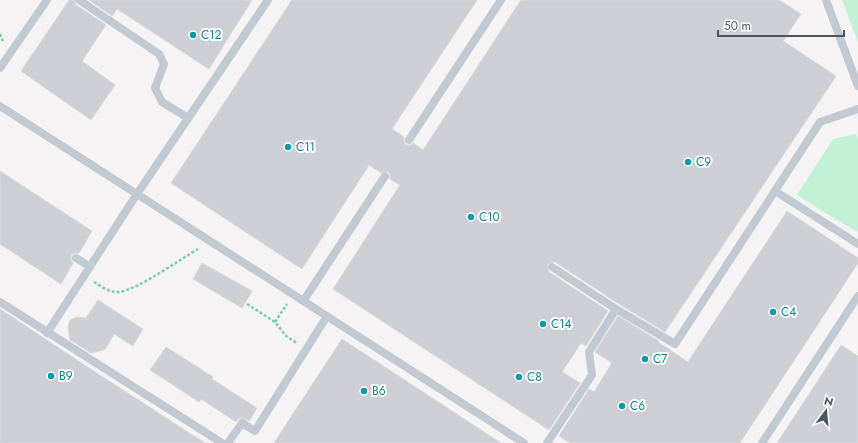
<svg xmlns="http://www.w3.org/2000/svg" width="858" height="443" font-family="Jost,sans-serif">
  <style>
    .green { fill: #c3f1d5 }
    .building { fill: #cdcfd5; stroke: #d7d9de }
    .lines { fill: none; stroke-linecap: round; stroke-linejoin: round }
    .path { stroke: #7ad0a6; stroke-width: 2.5; stroke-dasharray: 3 2; stroke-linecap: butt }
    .service { stroke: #c1cad2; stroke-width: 8 }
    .culture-dot { fill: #0f9aa8; stroke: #fff; stroke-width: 1.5 }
    .labels { text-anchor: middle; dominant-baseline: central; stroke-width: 4; stroke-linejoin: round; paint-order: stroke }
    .culture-label { font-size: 12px; fill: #0d838f; stroke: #fff; text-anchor: start }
  </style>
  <rect width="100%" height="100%" fill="#f5f3f3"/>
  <path class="green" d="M 842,0 L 858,0 L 858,42 Z
    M 856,134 L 858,140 L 858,232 L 832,217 L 797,195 L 833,139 Z"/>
  <path class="building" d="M 69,0 L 74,0 L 76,5 L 106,25 L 82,61 L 115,85 L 91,120 L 21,71 Z
    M 89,0 L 252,0 L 209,69 L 117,9 L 112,16 Z
    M 292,0 L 477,0 L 392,129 L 404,137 L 404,142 L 406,145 L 411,145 L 413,143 L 423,150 L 521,0 L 779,0 L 801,14 L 783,41 L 836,76 L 665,332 L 619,304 L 555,262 L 552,262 L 548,264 L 547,267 L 549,272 L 608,311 L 586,346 L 581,343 L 562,372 L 580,383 L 549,430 L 333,289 L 400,185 L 390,179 L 390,174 L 388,172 L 385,171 L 381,173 L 369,165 L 302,269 L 171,183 Z
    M 0,171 L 92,231 L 79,253 L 74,253 L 71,255 L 71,260 L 73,263 L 61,284 L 0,244 Z
    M 787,211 L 858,258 L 858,263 L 740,443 L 570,443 L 559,436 L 589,389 L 594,392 L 612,363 L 595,352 L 618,316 L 659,341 L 658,342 L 688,362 Z
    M 202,263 L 252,291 L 242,308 L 193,279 Z
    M 98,300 L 143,329 L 133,346 L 114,334 L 106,348 L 103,350 L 91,353 L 70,340 L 68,327 L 70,320 L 77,317 L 86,318 Z
    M 0,309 L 86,366 L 205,443 L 0,443 Z
    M 342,339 L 501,443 L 274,443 Z
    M 841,345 L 858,356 L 858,443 L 777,443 Z
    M 166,347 L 213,377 L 212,379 L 257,408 L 249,421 L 242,418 L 239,418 L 236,422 L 201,399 L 199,402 L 150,370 Z"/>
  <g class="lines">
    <path class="path" d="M 0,34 L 3,41
      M 94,282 C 101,286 109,293 119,292 C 139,289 179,260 198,249
      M 247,304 L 275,322 L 286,336 L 297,343
      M 275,322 L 287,304"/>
    <path class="service" d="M 79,0 L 159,54 L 164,64 L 155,88 L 162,102 L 188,118
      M 826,0 L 858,86
      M 0,68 L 47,0
      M 0,106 L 524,443
      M 409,140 L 501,0
      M 775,191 L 858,244
      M 76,258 L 90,267
      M 304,300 L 385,176
      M 0,302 L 222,443
      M 616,309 L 675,344 L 820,122 L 858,109
      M 47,333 L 137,194 L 268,0
      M 228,443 L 242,423 L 255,431 L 327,316
      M 547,443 L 592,375 L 589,352 L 616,309 L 552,267
      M 762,443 L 858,296"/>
  </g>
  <g class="culture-dot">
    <circle cx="193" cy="35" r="4"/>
    <circle cx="288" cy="147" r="4"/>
    <circle cx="688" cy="162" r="4"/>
    <circle cx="471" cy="217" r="4"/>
    <circle cx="773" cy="312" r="4"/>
    <circle cx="543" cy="324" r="4"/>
    <circle cx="645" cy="359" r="4"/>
    <circle cx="51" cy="376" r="4"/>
    <circle cx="519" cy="377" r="4"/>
    <circle cx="364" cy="391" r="4"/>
    <circle cx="622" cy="406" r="4"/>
  </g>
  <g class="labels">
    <g class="culture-label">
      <text x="201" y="35">C12</text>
      <text x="296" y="147">C11</text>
      <text x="696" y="162">C9</text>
      <text x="479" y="217">C10</text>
      <text x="781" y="312">C4</text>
      <text x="551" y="324">C14</text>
      <text x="653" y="359">C7</text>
      <text x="59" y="376">B9</text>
      <text x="527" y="377">C8</text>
      <text x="372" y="391">B6</text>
      <text x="630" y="406">C6</text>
    </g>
  </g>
  <g transform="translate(826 411) rotate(16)" stroke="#ffffff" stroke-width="3" paint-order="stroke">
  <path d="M0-3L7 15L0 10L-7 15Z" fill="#4a5661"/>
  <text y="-6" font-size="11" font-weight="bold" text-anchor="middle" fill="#4a5661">N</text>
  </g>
  <path d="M718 30v6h126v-6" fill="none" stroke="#4a5661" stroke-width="2"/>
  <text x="724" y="30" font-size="12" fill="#4a5661" stroke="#ffffff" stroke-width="3" paint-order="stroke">50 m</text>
</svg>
